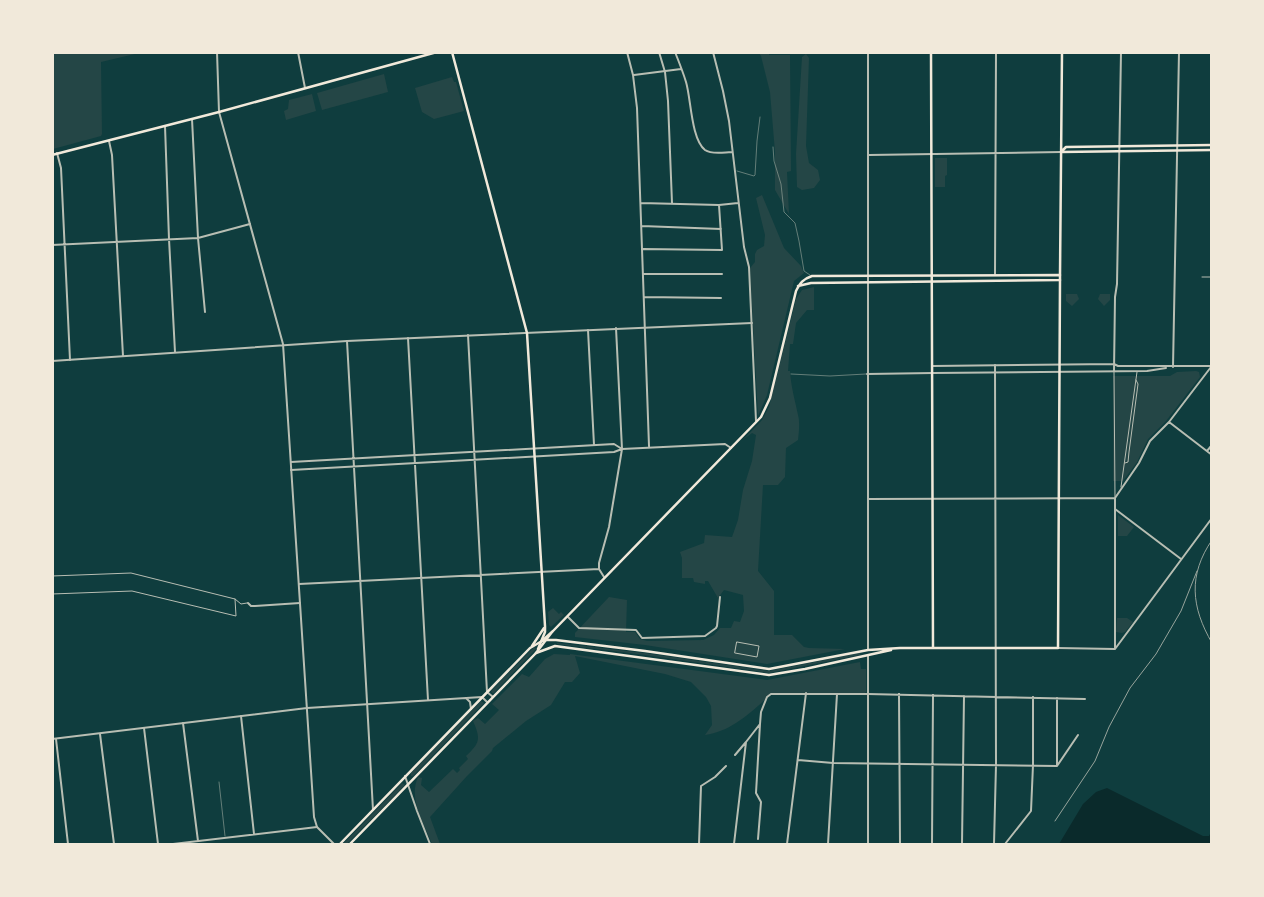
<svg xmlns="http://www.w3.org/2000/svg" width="1264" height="897" font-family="Barlow,sans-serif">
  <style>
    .green { fill: #244646 }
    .water { fill: #0a2a2b }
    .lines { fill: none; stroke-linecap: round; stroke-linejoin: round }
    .service { stroke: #b8beb3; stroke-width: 0.5 }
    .pedestrian { stroke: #b8beb3; stroke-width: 1 }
    .minor { stroke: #b8beb3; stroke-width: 2 }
    .tertiary { stroke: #b8beb3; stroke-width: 2 }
    .secondary { stroke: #f1e9da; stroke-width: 2.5 }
    .primary { stroke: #f1e9da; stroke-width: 2.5 }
    .rail { stroke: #97a49c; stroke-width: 1 }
  </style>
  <rect width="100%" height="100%" fill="#0f3d3e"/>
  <path class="green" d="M 52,53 L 139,53 L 101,62 L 102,134 L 101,136 L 53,149 Z
    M 759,53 L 769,53 L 769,55 L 790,55 L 791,171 L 787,172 L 789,214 L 775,190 L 775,152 L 770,92 L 761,56 Z
    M 806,54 L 809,58 L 806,146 L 809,163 L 818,170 L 820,180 L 814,188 L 802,190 L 797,187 L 796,154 L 802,57 Z
    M 384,74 L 388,92 L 322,110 L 317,93 Z
    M 452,77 L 454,82 L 456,82 L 464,111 L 434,119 L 422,112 L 415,88 Z
    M 312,94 L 316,111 L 286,120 L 284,111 L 288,109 L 289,100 Z
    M 935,158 L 947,158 L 947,175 L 945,176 L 945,187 L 935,187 Z
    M 762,195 L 784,248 L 801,266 L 804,273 L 794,281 L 767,395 L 758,416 L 750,268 L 755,262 L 755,254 L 757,250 L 764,246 L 765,235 L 756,198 Z
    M 814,287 L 814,310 L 807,310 L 796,323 L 793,344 L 790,344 L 788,371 L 790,371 C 791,387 795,400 798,415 C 800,422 799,432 798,440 L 786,448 L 785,477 L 778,485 L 763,485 L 758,571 L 774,591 L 774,635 L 792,635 L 804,647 L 809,648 L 845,649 L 767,664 L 645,645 L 575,637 L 575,633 L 609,597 L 627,600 L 626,632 L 635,632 L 640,639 L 647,641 L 703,640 L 714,635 L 720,628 L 731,628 L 734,621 L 740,622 L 744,611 L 743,595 L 724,590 L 718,598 L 708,581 L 705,581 L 705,584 L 694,582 L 693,578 L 682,578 L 682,558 L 680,552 L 704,543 L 705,535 L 732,537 L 738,520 L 743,490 L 752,461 L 756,435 L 752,433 L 744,439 L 762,420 L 769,407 L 796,299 L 802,290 Z
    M 1066,294 L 1077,294 L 1079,299 L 1072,306 L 1066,301 Z
    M 1100,294 L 1110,294 L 1110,300 L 1104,306 L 1098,299 Z
    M 1196,371 L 1199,372 L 1200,377 L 1166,421 L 1148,439 L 1137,462 L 1123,481 L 1113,481 L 1113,376 L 1170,376 L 1177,372 Z
    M 1118,515 L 1134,527 L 1127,536 L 1118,536 Z
    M 553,608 L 559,614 L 561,612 L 564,615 L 551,627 L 549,625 L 548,612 Z
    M 1117,618 L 1127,618 L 1133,622 L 1125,632 L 1122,633 L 1116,632 Z
    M 557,643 L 645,653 L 769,671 L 860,653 L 860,655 L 769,673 L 645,655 L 557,644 Z
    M 534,647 L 536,649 L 494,693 L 492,693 L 491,691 Z
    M 554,654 L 570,655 L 570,654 L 767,680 L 860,662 L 861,669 L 866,669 L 866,692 L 863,694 L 771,694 C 753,711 731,732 705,735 L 712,725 L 711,706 L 706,697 L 691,682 L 665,674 L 575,656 L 580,673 L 572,682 L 565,682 L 551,705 L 526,721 L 493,748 L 492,751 L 467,776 L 430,817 L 440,844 L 432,844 C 424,824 408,799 418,777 L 422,778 L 421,785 L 429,792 L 453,769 L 457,773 L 460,770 L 459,768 L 468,759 L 466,756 C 480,743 481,739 473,721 L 478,718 L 485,724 L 499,710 L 492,704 L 522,674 L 529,677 L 545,659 Z
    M 481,701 L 484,703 L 413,776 L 411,776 L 411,773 Z
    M 402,783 L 405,785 L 347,844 L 343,844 Z"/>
  <path class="water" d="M 1107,788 L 1203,836 L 1209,836 L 1211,832 L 1211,844 L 1059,844 L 1083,804 L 1096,792 Z"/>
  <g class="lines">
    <path class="service" d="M 773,147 L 774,161 L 781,184 L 784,212 L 795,223 L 799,241 L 804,271 L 810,275
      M 737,171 L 754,176 L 755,175 L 757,141 L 760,117
      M 791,374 L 830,376 L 866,374
      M 219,782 L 225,836"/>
    <path class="pedestrian" d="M 1202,277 L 1212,277
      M 1114,371 L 1115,497
      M 1125,463 L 1128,462 L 1129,452 L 1138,384 L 1136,380
      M 1121,487 L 1137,372
      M 52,576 L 131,573 L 235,599 L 241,604 L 247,603
      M 52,594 L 132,591 L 236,616 L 235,599
      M 737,642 L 759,646 L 757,657 L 735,653 Z"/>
    <path class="minor" d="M 217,52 L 219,112
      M 298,52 L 305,88
      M 627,52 L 633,75 L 637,108 L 649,446
      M 659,52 L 665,72 L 668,101 L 672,203
      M 675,52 C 679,62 683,72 686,82 C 691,98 691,139 705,150 C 712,155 725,152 732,152
      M 713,52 L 723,91 L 729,121 L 744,247 L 749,267 L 756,421
      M 868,52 L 868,650
      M 634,75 L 681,69
      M 192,119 L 198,238 L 205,312
      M 165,126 L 169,239 L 175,352
      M 109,141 L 112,155 L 123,356
      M 57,153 L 61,168 L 70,360
      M 869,155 L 1061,152
      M 641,203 L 719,205 L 738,203
      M 642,226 L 721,229
      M 52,245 L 198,238 L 250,224
      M 643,249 L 722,250 L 719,205
      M 643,274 L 722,274
      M 995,274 L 996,52
      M 644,297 L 721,298
      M 588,330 L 594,445
      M 468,335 L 487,692 L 493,697
      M 408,338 L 428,700
      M 347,341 L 373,810
      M 1173,367 L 1179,52
      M 867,374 L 933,373
      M 1169,422 L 1212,455
      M 1207,451 L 1212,445
      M 291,462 L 614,444 L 622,449
      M 291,470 L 614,452 L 622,449 L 725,444 L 731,448
      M 1115,498 L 1139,463 L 1150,441 L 1169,422 L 1211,367
      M 868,499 L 1115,498
      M 1115,509 L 1181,559
      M 604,577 L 599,569 L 599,563 L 609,527 L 622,449 L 616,328
      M 299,584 L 599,569
      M 248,603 L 251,606 L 255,606 L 300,603
      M 568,617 L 579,628 L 636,630 L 642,638 L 705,636 L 716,628 L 717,626 L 720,597
      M 1058,648 L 1115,649
      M 1115,648 L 1115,498
      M 1115,649 L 1212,518
      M 868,694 L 1085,699
      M 899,694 L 900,844
      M 241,716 L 254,834
      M 183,723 L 198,841
      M 144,728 L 158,844
      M 100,734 L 114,844
      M 56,739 L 68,844
      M 735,755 L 746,742
      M 798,760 L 833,763 L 1057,766 L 1078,735
      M 1057,766 L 1057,698
      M 405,776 L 417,811 L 430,844
      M 758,839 L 761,802 L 756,793 L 760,724
      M 173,844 L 317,827
      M 699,844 L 701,786 L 715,777 L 726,766
      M 734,844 L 746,742 L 760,724 L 761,712 L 767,697 L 771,694 L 837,694
      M 787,844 L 806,693
      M 932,844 L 933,695
      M 962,844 L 964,696
      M 994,844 L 996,765 L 995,365
      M 1005,844 L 1031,811 L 1033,765 L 1033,697"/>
    <path class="tertiary" d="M 219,112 L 283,344 L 314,817 L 317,827 L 334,844
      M 52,361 L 347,341 L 752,323
      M 933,366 L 1114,364 L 1118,366 L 1212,366
      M 1114,371 L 1115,297 L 1117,284 L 1121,52
      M 933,373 L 1147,371 L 1166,368
      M 868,655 L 868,844
      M 466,698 L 470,702 L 471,709
      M 52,739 L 307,708 L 482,697 L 487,702
      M 828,844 L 837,694 L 868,694"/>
    <path class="secondary" d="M 452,52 L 527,333 L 545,626 L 545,632 L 538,649
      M 931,52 L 933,648
      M 1062,151 L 1066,147 L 1212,145
      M 1061,152 L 1212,150
      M 52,155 L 219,112 L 437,52
      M 1060,275 L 1062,52
      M 546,640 L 556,640 L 645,651 L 769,669 L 868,650 L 900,648 L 1058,648 L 1060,280
      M 532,646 L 544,628
      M 536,653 L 555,646 L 769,675 L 805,669 L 891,650"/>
    <path class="primary" d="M 340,844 L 530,648 L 542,641 L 553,631 L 761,417 L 770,398 L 796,291 C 800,283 803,279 812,276 L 1060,275 L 1060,280 L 811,283 L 798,286
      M 350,844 L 536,653 L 552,632"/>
    <path class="rail" d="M 1212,540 C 1188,575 1191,607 1212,643
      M 1055,821 L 1095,761 L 1109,727 L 1130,688 L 1156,654 L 1181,611 L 1197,571"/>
  </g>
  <rect width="1264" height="897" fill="none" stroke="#f1e9da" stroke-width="108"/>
</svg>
